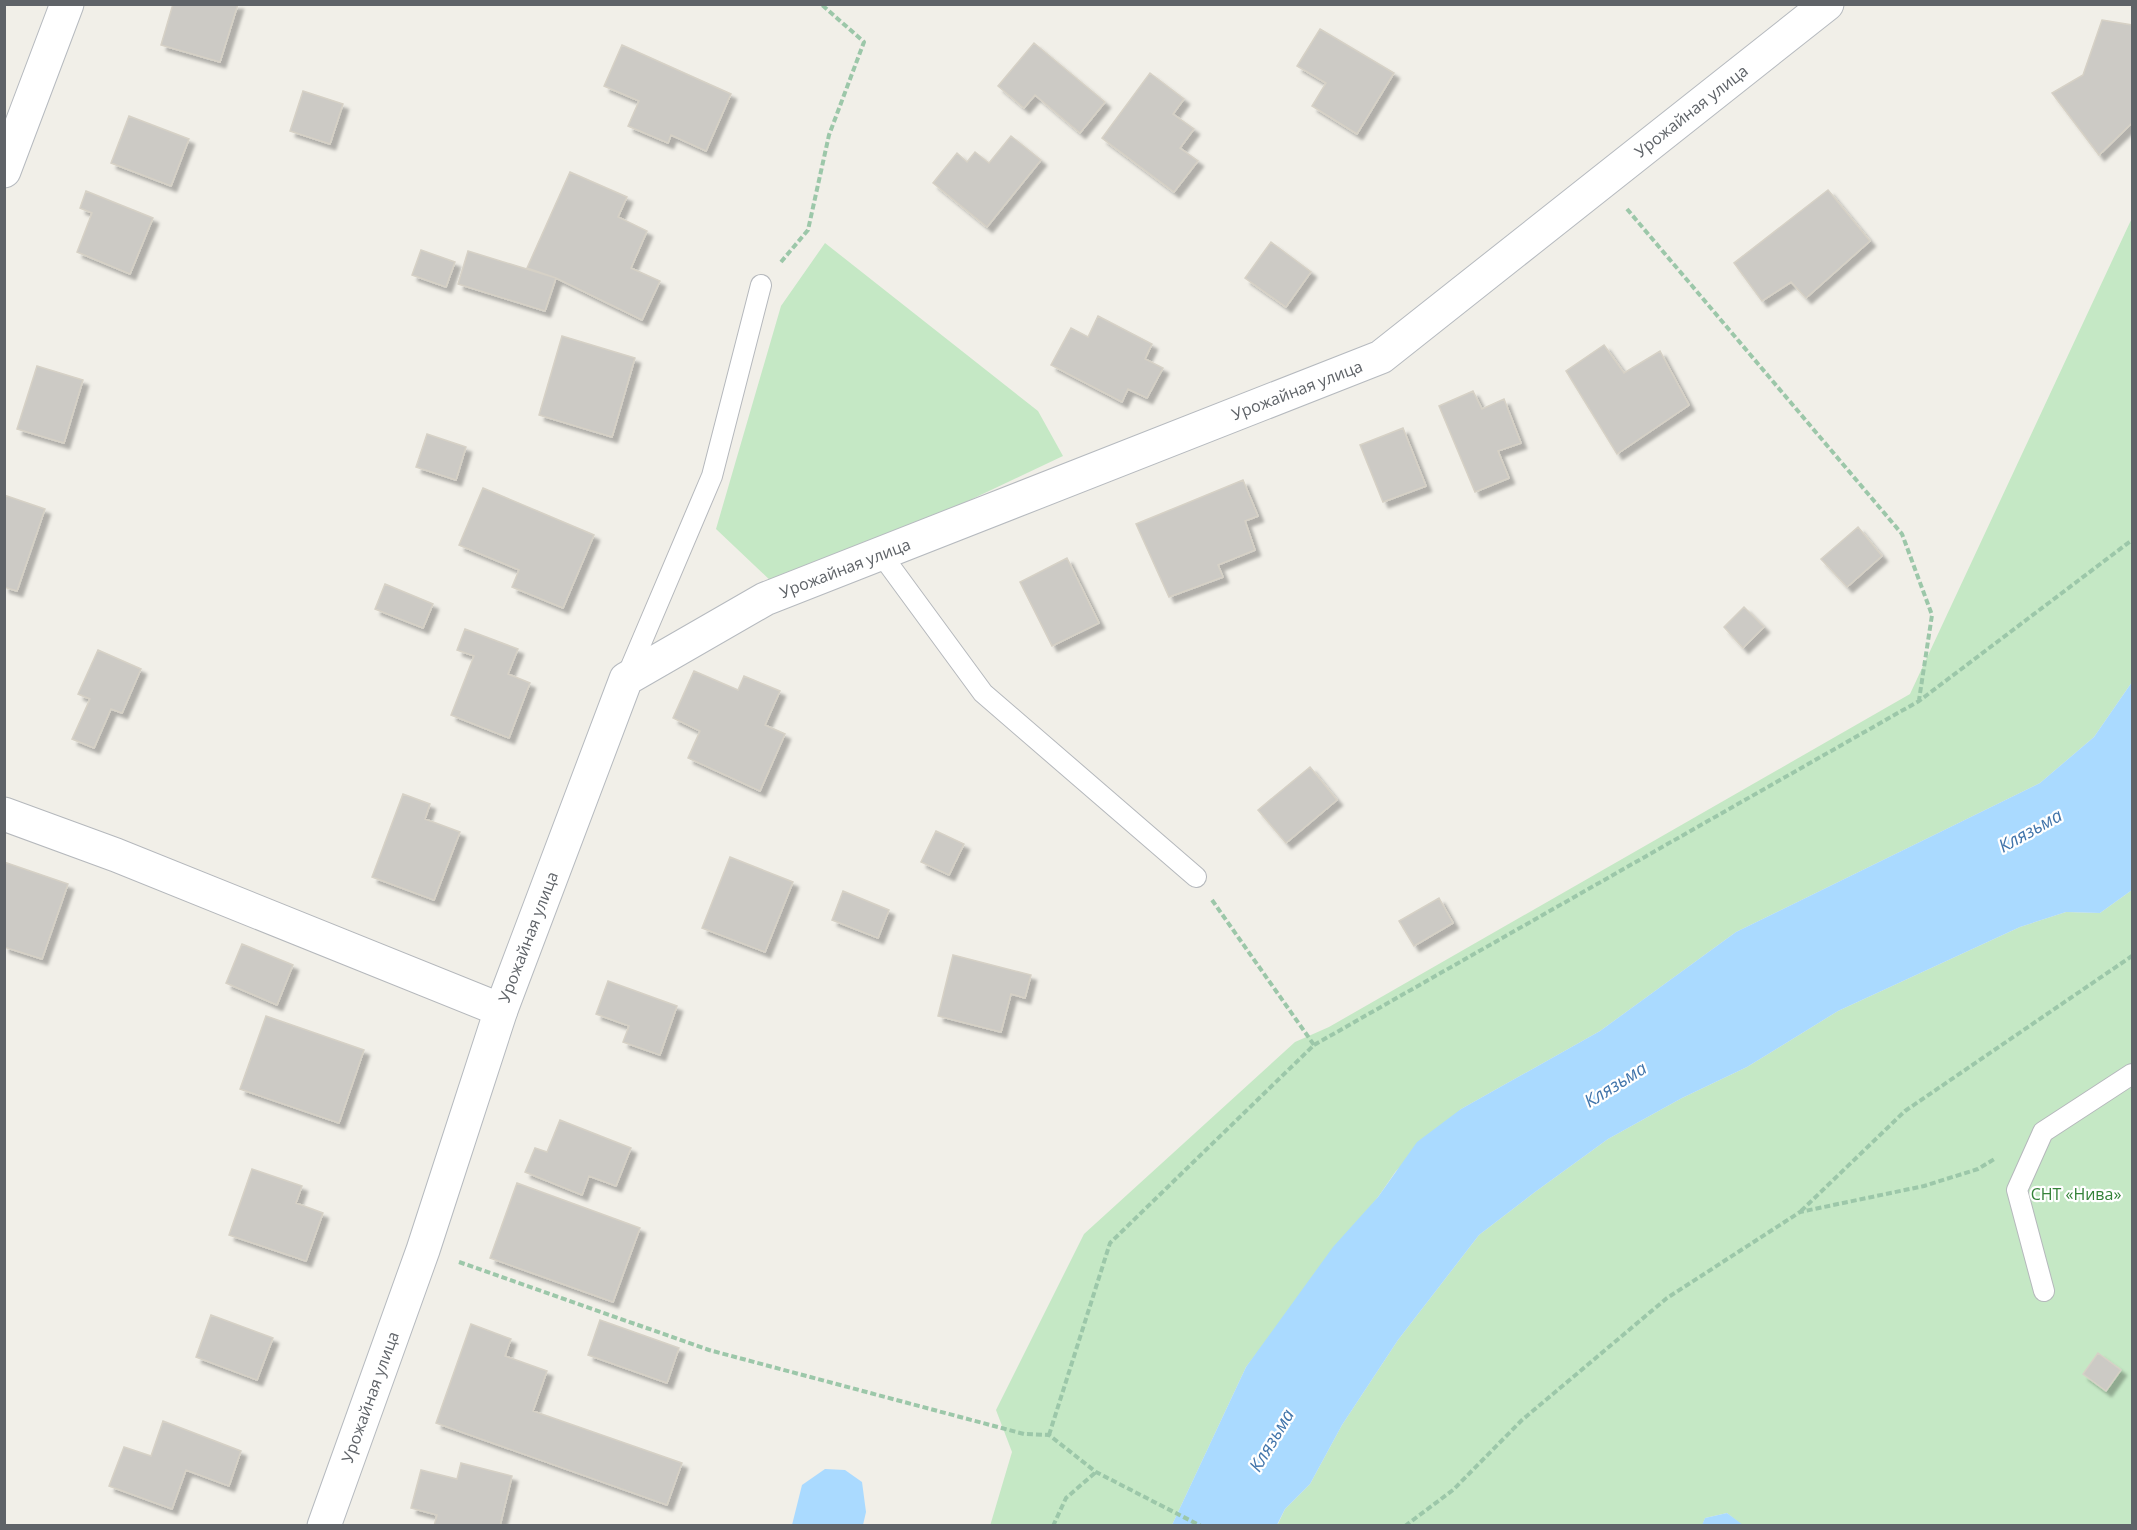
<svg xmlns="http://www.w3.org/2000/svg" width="2137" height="1530" font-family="'Open Sans',sans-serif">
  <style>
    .green { fill: #c5e8c5 }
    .water { fill: #aadaff }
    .building { fill: #cccac5; stroke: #d6d1c6; stroke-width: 1.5; filter: url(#shadow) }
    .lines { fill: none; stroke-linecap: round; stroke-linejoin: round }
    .lane-casing { stroke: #b5b8bc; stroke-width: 22 }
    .street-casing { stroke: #b5b8bc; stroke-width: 35 }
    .secondary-casing { stroke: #b6babf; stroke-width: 35 }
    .path { stroke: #9cc7a9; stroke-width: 4; stroke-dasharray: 6 3; stroke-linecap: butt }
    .lane { stroke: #fff; stroke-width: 20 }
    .street { stroke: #fff; stroke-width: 33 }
    .secondary { stroke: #fff; stroke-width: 33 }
    .labels { text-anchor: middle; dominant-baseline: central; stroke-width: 4.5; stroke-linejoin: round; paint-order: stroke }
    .street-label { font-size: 16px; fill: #5f6368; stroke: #fff }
    .park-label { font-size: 16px; fill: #348238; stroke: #fff }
    .water-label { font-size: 18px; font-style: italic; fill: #4174aa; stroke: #fff }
  </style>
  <defs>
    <filter id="shadow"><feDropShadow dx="5.5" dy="5.5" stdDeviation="1.5" flood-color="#0004"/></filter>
  </defs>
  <rect width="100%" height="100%" fill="#f1efe8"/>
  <path class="green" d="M 2132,218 L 2132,682 L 2094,737 L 2040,783 L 1736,932 L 1600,1031 L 1461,1109 L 1396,1171 L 1378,1197 L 1246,1367 L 1172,1525 L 990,1526 L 1012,1452 L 996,1410 L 1084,1234 L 1295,1042 L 1329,1027 L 1910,694 Z
    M 825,243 L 1038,411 L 1063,456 L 877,544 L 774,584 L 716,529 L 781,306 Z
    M 2132,890 L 2132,1525 L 1743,1526 L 1727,1513 L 1705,1518 L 1702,1526 L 1277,1526 L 1285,1509 L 1310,1484 L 1342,1425 L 1398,1340 L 1479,1235 L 1535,1192 L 1608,1139 L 1682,1098 L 1747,1067 L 1838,1011 L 2020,927 L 2066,912 L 2100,913 Z"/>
  <path class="water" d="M 2132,682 L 2132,890 L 2100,913 L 2066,912 L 2020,927 L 1838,1011 L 1747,1067 L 1682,1098 L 1608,1139 L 1535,1192 L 1479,1235 L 1398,1340 L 1342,1425 L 1310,1484 L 1285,1509 L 1277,1525 L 1172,1525 L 1246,1367 L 1333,1247 L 1378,1197 L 1417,1142 L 1461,1109 L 1600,1031 L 1736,932 L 2040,783 L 2094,737 Z
    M 825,1469 L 845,1470 L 862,1482 L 866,1512 L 863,1525 L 792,1525 L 802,1485 Z
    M 1727,1513 L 1743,1525 L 1702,1525 L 1705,1518 Z"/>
  <path class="building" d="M 173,4 L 238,4 L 220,62 L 161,45 Z
    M 2102,20 L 2132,25 L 2132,123 L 2099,155 L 2052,93 L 2083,75 Z
    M 1320,29 L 1394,73 L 1357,134 L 1312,106 L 1326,83 L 1297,66 Z
    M 1034,43 L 1105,102 L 1080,133 L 1035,95 L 1024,108 L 998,86 Z
    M 622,45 L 731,94 L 706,151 L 671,135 L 668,143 L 628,126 L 639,101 L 604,86 Z
    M 1150,73 L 1184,99 L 1173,114 L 1194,129 L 1180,148 L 1198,161 L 1174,192 L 1102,138 Z
    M 303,91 L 343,104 L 330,144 L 290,131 Z
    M 129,116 L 189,139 L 171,186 L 111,163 Z
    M 1011,136 L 1041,160 L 987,227 L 933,183 L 957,153 L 967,162 L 975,152 L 989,163 Z
    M 570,172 L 627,197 L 618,217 L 647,231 L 631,268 L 660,281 L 642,320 L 556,278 L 527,268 Z
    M 1828,190 L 1870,241 L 1806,298 L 1791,282 L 1762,301 L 1734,263 Z
    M 86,191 L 153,218 L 130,274 L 77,252 L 92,213 L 80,208 Z
    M 1271,242 L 1311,272 L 1286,307 L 1245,278 Z
    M 421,250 L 455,262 L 446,287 L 412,275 Z
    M 468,251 L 556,278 L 545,311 L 458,284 Z
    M 1098,316 L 1152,344 L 1145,359 L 1163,368 L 1147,398 L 1128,389 L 1122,402 L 1051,365 L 1071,328 L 1088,337 Z
    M 562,336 L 635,358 L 612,437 L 539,415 Z
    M 1604,345 L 1624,373 L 1660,351 L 1689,405 L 1617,454 L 1566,371 Z
    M 37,366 L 83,380 L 64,443 L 17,429 Z
    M 1473,391 L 1482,409 L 1504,399 L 1521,443 L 1498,451 L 1509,478 L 1475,492 L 1439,406 Z
    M 1403,428 L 1426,486 L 1383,502 L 1360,445 Z
    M 427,434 L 466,447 L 456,480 L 416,467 Z
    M 1243,480 L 1258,516 L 1245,521 L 1255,550 L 1218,565 L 1223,577 L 1169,597 L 1136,524 Z
    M 483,488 L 594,535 L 563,608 L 512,587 L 519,570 L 459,545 Z
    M 4,495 L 45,509 L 17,591 L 4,587 Z
    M 1858,527 L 1882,556 L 1847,587 L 1821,559 Z
    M 1067,558 L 1099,623 L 1052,646 L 1020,582 Z
    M 385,584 L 433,604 L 423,628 L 375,609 Z
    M 1744,607 L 1764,627 L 1743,648 L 1724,627 Z
    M 465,629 L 518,649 L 508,674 L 530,683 L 509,738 L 451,715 L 474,656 L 457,650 Z
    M 98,650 L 141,669 L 122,713 L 111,709 L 94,748 L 72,739 L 90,699 L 78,694 Z
    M 694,671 L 738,690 L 744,676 L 780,691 L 765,725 L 785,734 L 760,791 L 688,758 L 700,731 L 673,718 Z
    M 1310,767 L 1337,800 L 1286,843 L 1258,810 Z
    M 403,794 L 430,804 L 425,819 L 460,832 L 434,900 L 372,877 Z
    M 936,831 L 964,844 L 949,875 L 921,862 Z
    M 730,857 L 793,882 L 765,952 L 702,928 Z
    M 4,862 L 68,884 L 42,959 L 4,947 Z
    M 843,891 L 889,910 L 878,938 L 832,920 Z
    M 1439,898 L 1453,923 L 1414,946 L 1399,921 Z
    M 242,944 L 293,965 L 277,1005 L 226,983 Z
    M 953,955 L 1031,975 L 1025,998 L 1011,994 L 1001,1032 L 938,1016 Z
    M 608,981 L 677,1006 L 660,1055 L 623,1042 L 629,1026 L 596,1014 Z
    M 266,1016 L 364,1050 L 339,1123 L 240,1089 Z
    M 560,1120 L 631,1148 L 616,1186 L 589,1176 L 582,1195 L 525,1172 L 535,1148 L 547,1152 Z
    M 252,1169 L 302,1186 L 296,1203 L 323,1213 L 306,1261 L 229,1235 Z
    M 517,1183 L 640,1228 L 613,1302 L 490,1258 Z
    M 211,1315 L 273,1338 L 257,1380 L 196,1357 Z
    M 600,1320 L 679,1348 L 667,1383 L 588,1355 Z
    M 471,1324 L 511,1339 L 505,1356 L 547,1371 L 533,1411 L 682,1463 L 667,1505 L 436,1423 Z
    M 2098,1353 L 2121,1370 L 2106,1391 L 2083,1374 Z
    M 163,1421 L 241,1451 L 229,1486 L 186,1470 L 172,1509 L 109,1486 L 124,1447 L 151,1456 Z
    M 461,1463 L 512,1476 L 500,1526 L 434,1526 L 437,1515 L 411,1508 L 421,1470 L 457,1479 Z"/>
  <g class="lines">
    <defs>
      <path id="lane" d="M 881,554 L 983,693 L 1196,877
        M 627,676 L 712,476 L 761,285
        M 2044,1291 L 2017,1190 L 2043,1132 L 2132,1074"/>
      <path id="street" d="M 4,814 L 116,855 L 501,1010"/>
      <path id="secondary" d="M 4,171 L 67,4
        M 324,1526 L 423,1250 L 501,1010 L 626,679 L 765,599 L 1381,357 L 1827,4"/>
    </defs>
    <use href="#lane" class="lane-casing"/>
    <use href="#street" class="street-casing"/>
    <use href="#secondary" class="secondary-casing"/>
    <path class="path" d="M 1627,209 L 1902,534 L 1932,615 L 1919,700
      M 781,262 L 808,230 L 829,135 L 864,42 L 821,4
      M 1314,1045 L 1919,701 L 2132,540
      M 1801,1211 L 1905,1111 L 2132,956
      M 459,1262 L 709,1350 L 1024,1434 L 1049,1435 L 1096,1472 L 1201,1526
      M 1049,1435 L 1110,1243 L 1314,1045 L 1212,900
      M 1053,1526 L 1066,1498 L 1096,1472
      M 1405,1526 L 1453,1490 L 1522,1420 L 1667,1298 L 1800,1212 L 1924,1186 L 1978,1169 L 1996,1158"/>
    <use href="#lane" class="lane"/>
    <use href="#street" class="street"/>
    <use href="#secondary" class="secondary"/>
  </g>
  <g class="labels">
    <g class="street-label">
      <text transform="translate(1691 111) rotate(-38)">Урожайная улица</text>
      <text transform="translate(1297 390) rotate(-21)">Урожайная улица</text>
      <text transform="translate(845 568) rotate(-21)">Урожайная улица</text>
      <text transform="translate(528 937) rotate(-69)">Урожайная улица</text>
      <text transform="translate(370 1397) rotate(-70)">Урожайная улица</text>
    </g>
    <g class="park-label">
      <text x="2076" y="1194">СНТ «Нива»</text>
    </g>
    <g class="water-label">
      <text transform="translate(2030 830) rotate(-29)">Клязьма</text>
      <text transform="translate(1615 1084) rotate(-32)">Клязьма</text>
      <text transform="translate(1271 1440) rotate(-59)">Клязьма</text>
    </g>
  </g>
  <rect width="2137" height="1530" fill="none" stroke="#5f6368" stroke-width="12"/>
</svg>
